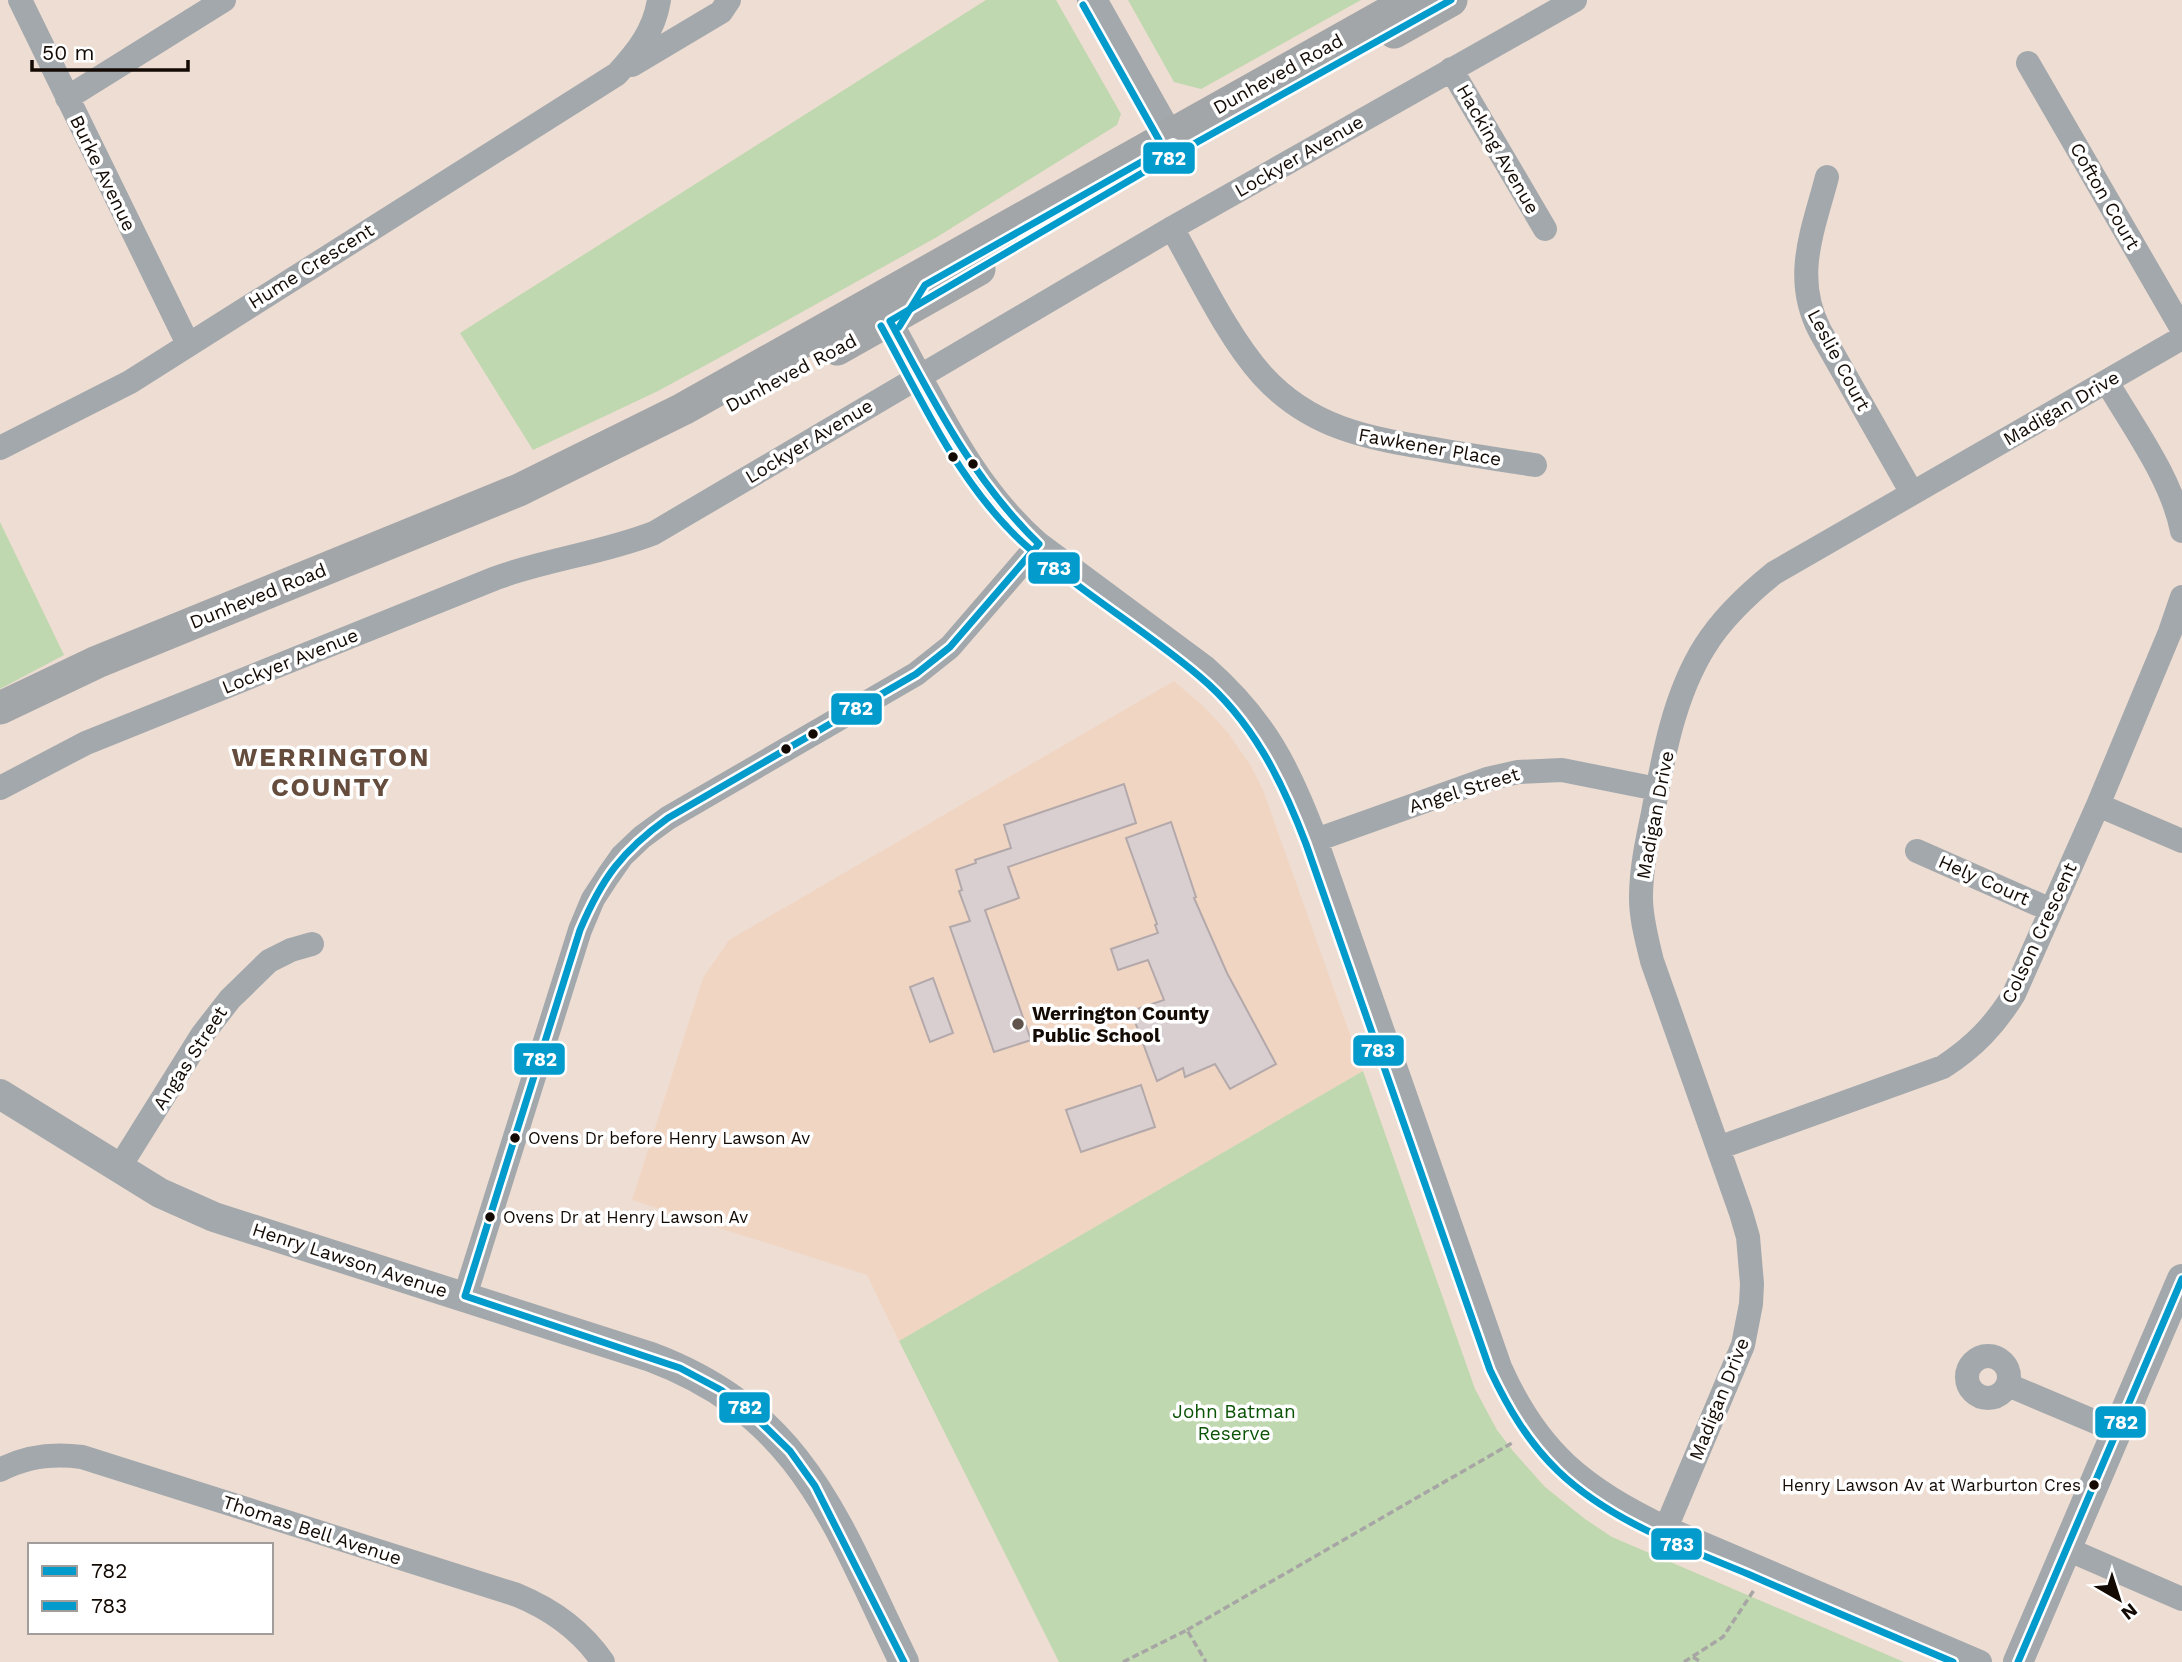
<svg xmlns="http://www.w3.org/2000/svg" width="2182" height="1662" font-family="'Work Sans',sans-serif">
  <style>
    .built { fill: #f1d5c3 }
    .green { fill: #bfd8af }
    .building { fill: #d9cfd0; stroke: #b3a9aa; stroke-width: 2 }
    .lines { fill: none; stroke-linecap: round; stroke-linejoin: round }
    .path { stroke: #a7a6a5; stroke-width: 3.5; stroke-dasharray: 7 3.5; stroke-linecap: butt }
    .minor { stroke: #a3a8ac; stroke-width: 24 }
    .tertiary { stroke: #a3a8ac; stroke-width: 30 }
    .secondary { stroke: #a3a6a9; stroke-width: 33 }
    .bus-1-casing { stroke: #fff; stroke-width: 12 }
    .bus-2-casing { stroke: #fff; stroke-width: 12 }
    .bus-1 { stroke: #039bcc; stroke-width: 7 }
    .bus-2 { stroke: #039bcc; stroke-width: 7 }
    .bus-dot { fill: #130a04; stroke: #fff; stroke-width: 2.5 }
    .poi-dot { fill: #60544c; stroke: #fff; stroke-width: 2.5 }
    .labels { text-anchor: middle; dominant-baseline: central; stroke-width: 7; stroke-linejoin: round; paint-order: stroke }
    .bus-label { font-size: 17px; fill: #130a04; stroke: #fff; text-anchor: start }
    .street-label { font-size: 19px; fill: #130a04; stroke: #fff }
    .poi-label { font-size: 19px; font-weight: bold; fill: #130a04; stroke: #fff; text-anchor: start }
    .park-label { font-size: 19px; fill: #0b5305; stroke: #fff }
    .district-label { font-size: 26px; font-weight: bold; letter-spacing: 2px; fill: #654c3c; stroke: #fff }
    .line-badge { stroke: #fff; stroke-width: 2.5 }
    .badge-label { font-size: 19px; text-anchor: middle; font-weight: bold; fill: #fff }
  </style>
  <rect width="100%" height="100%" fill="#eeddd2"/>
  <path class="built" d="M 1174,681 L 1202,705 L 1226,730 L 1251,766 L 1263,790 L 1363,1071 L 899,1341 L 867,1275 L 632,1200 L 703,978 L 729,940 Z"/>
  <path class="green" d="M 986,0 L 1056,0 L 1121,114 L 1117,125 L 937,237 L 728,353 L 658,391 L 533,450 L 460,333 Z
    M 1128,0 L 1361,0 L 1201,89 L 1174,82 Z
    M 0,522 L 64,655 L 0,689 Z
    M 1363,1071 L 1475,1389 L 1497,1430 L 1513,1451 L 1545,1487 L 1585,1519 L 1612,1537 L 1904,1662 L 1059,1662 L 899,1341 Z"/>
  <path class="building" d="M 1124,784 L 1136,823 L 1008,867 L 1019,898 L 985,910 L 1031,1040 L 994,1052 L 950,927 L 970,921 L 959,891 L 962,890 L 956,870 L 976,863 L 975,860 L 1011,848 L 1004,825 Z
    M 1171,822 L 1196,897 L 1194,898 L 1227,973 L 1276,1064 L 1230,1089 L 1215,1064 L 1185,1077 L 1183,1068 L 1157,1081 L 1131,1011 L 1164,1000 L 1148,960 L 1118,970 L 1111,949 L 1158,933 L 1155,925 L 1157,924 L 1126,838 Z
    M 933,978 L 953,1033 L 930,1042 L 910,987 Z
    M 1141,1085 L 1155,1127 L 1081,1152 L 1066,1110 Z"/>
  <g class="lines">
    <path class="path" d="M 1187,1630 L 1512,1443
      M 1693,1657 L 1701,1662
      M 1123,1662 L 1187,1630 L 1206,1662
      M 1684,1662 L 1723,1637 L 1754,1590"/>
    <path class="minor" d="M 20,0 L 188,344
      M 2028,63 L 2182,329
      M 632,65 L 721,12 L 729,0
      M 1451,69 L 1545,229
      M 67,98 L 224,0
      M 1827,177 C 1813,231 1792,277 1820,331 L 1912,493
      M 1172,228 C 1198,274 1228,337 1262,375 C 1310,428 1367,438 1435,449 C 1468,455 1502,460 1535,465
      M 890,321 C 934,399 970,484 1039,544 L 1206,668 C 1265,720 1289,768 1316,840 L 1500,1367 C 1538,1453 1584,1488 1666,1528 L 1980,1662
      M 2107,382 C 2133,427 2172,479 2182,531
      M 0,448 L 130,382 L 617,74 C 638,51 654,31 659,0
      M 0,788 L 86,743 L 496,578 C 548,559 603,553 654,533 L 1172,228 L 1575,0
      M 2098,805 L 2182,841
      M 1316,840 L 1487,779 L 1518,772 L 1562,770 L 1657,789
      M 1917,851 L 2051,910
      M 1718,1148 L 1943,1067 C 1974,1047 1995,1025 2014,994 L 2098,805 L 2170,632 L 2182,597
      M 119,1168 L 202,1035 L 230,999 L 269,961 L 291,950 L 312,944
      M 465,1296 L 580,930 L 593,899 L 608,876 L 622,856 L 642,837 L 668,818 L 916,674 L 950,647 L 1039,544
      M1967 1377a21 21 0 1 1 42 0a21 21 0 1 1-42 0Z
      M 2008,1385 L 2117,1431
      M 0,1470 C 26,1456 53,1453 82,1457 L 517,1595 C 551,1609 582,1631 603,1662
      M 1666,1528 L 1743,1345 L 1751,1304 L 1752,1284 L 1748,1237 L 1741,1213 L 1652,961 C 1647,940 1641,919 1641,898 C 1641,869 1647,841 1653,813 C 1663,757 1674,695 1705,646 C 1723,617 1748,594 1774,573 L 2182,338
      M 2067,1549 L 2182,1599"/>
    <path class="tertiary" d="M 1092,0 L 1168,135
      M 0,1094 L 160,1193 L 214,1217 L 651,1357 C 805,1415 837,1526 904,1662
      M 2018,1662 L 2182,1279"/>
    <path class="secondary" d="M 1394,32 L 1451,0
      M 837,349 L 979,269
      M 0,708 L 97,662 L 519,490 L 683,409 L 1411,0"/>
    <defs>
      <path id="bus-1" d="M 890,321 L 1149,169 L 1451,0
        M 890,321 C 934,402 972,479 1039,544
        M 465,1296 L 580,930 C 602,878 622,851 668,818 L 916,674 L 950,647 L 1039,544
        M 465,1296 L 680,1368 L 721,1390 L 748,1410 L 790,1451 L 815,1486 L 904,1662
        M 2018,1662 L 2182,1279"/>
      <path id="bus-2" d="M 1083,5 L 1159,140
        M 881,326 C 919,395 952,469 1007,527 C 1026,548 1049,565 1072,581 C 1114,613 1159,642 1199,676 C 1252,720 1282,781 1306,844 L 1490,1370 C 1508,1408 1528,1442 1558,1471 C 1610,1521 1683,1547 1748,1574 C 1816,1604 1885,1633 1953,1662
        M 899,327 L 925,285 L 1173,144"/>
    </defs>
    <use href="#bus-1" class="bus-1-casing"/>
    <use href="#bus-2" class="bus-2-casing"/>
    <use href="#bus-1" class="bus-1"/>
    <use href="#bus-2" class="bus-2"/>
  </g>
  <g class="bus-dot">
    <circle cx="953" cy="457" r="6"/>
    <circle cx="973" cy="464" r="6"/>
    <circle cx="813" cy="734" r="6"/>
    <circle cx="786" cy="749" r="6"/>
    <circle cx="515" cy="1138" r="6"/>
    <circle cx="490" cy="1217" r="6"/>
    <circle cx="2094" cy="1485" r="6"/>
  </g>
  <circle class="poi-dot" cx="1018" cy="1024" r="7"/>
  <g class="labels">
    <g class="bus-label">
      <text x="528" y="1138">Ovens Dr before Henry Lawson Av</text>
      <text x="503" y="1217">Ovens Dr at Henry Lawson Av</text>
      <text x="2081" y="1485" text-anchor="end">Henry Lawson Av at Warburton Cres</text>
    </g>
    <g class="street-label">
      <text transform="translate(1278 74) rotate(-29)">Dunheved Road</text>
      <text transform="translate(1498 149) rotate(60)">Hacking Avenue</text>
      <text transform="translate(1299 156) rotate(-30)">Lockyer Avenue</text>
      <text transform="translate(103 173) rotate(64)">Burke Avenue</text>
      <text transform="translate(2105 196) rotate(60)">Cofton Court</text>
      <text transform="translate(311 266) rotate(-32)">Hume Crescent</text>
      <text transform="translate(1839 360) rotate(62)">Leslie Court</text>
      <text transform="translate(791 373) rotate(-28)">Dunheved Road</text>
      <text transform="translate(2061 408) rotate(-30)">Madigan Drive</text>
      <text transform="translate(809 441) rotate(-31)">Lockyer Avenue</text>
      <text transform="translate(1430 447) rotate(10)">Fawkener Place</text>
      <text transform="translate(258 596) rotate(-22)">Dunheved Road</text>
      <text transform="translate(290 661) rotate(-22)">Lockyer Avenue</text>
      <text transform="translate(1464 790) rotate(-17)">Angel Street</text>
      <text transform="translate(1655 815) rotate(-79)">Madigan Drive</text>
      <text transform="translate(1984 880) rotate(24)">Hely Court</text>
      <text transform="translate(2039 933) rotate(-65)">Colson Crescent</text>
      <text transform="translate(190 1058) rotate(-57)">Angas Street</text>
      <text transform="translate(350 1260) rotate(18)">Henry Lawson Avenue</text>
      <text transform="translate(1719 1399) rotate(-68)">Madigan Drive</text>
      <text transform="translate(312 1530) rotate(18)">Thomas Bell Avenue</text>
    </g>
    <g class="poi-label">
      <text x="1032" y="1013">Werrington County<tspan x="1032" dy="22">Public School</tspan></text>
    </g>
    <g class="park-label">
      <text x="1234" y="1411">John Batman<tspan x="1234" dy="22">Reserve</tspan></text>
    </g>
    <g class="district-label">
      <text x="331" y="757">WERRINGTON<tspan x="331" dy="30">COUNTY</tspan></text>
    </g>
  </g>
  <g class="line-badge">
    <rect x="1142" y="141" width="54" height="34" rx="7" fill="#039bcc"/>
    <rect x="1027" y="551" width="54" height="34" rx="7" fill="#039bcc"/>
    <rect x="830" y="692" width="53" height="34" rx="7" fill="#039bcc"/>
    <rect x="1352" y="1034" width="53" height="33" rx="7" fill="#039bcc"/>
    <rect x="513" y="1042" width="53" height="34" rx="7" fill="#039bcc"/>
    <rect x="718" y="1391" width="53" height="33" rx="7" fill="#039bcc"/>
    <rect x="2094" y="1405" width="53" height="34" rx="7" fill="#039bcc"/>
    <rect x="1650" y="1527" width="53" height="34" rx="7" fill="#039bcc"/>
  </g>
  <g class="badge-label">
    <text x="1169" y="165">782</text>
    <text x="1054" y="575">783</text>
    <text x="856" y="715">782</text>
    <text x="1378" y="1057">783</text>
    <text x="540" y="1066">782</text>
    <text x="745" y="1414">782</text>
    <text x="2121" y="1429">782</text>
    <text x="1677" y="1551">783</text>
  </g>
  <rect x="28" y="1543" width="245" height="91" fill="#ffffff" stroke="#a19d9b" stroke-width="2"/>
  <rect x="42" y="1566" width="35" height="10" fill="#039bcc" stroke="#a19d9b" stroke-width="2"/>
  <text x="91" y="1578" font-size="21" fill="#130a04">782</text>
  <rect x="42" y="1601" width="35" height="10" fill="#039bcc" stroke="#a19d9b" stroke-width="2"/>
  <text x="91" y="1613" font-size="21" fill="#130a04">783</text>
  <g transform="translate(2119 1599) rotate(141)" stroke="#ffffff" stroke-width="5" paint-order="stroke">
  <path d="M0-5L12 26L0 18L-12 26Z" fill="#130a04"/>
  <text y="-10" font-size="19" font-weight="bold" text-anchor="middle" fill="#130a04">N</text>
  </g>
  <path d="M32 60v10h156v-10" fill="none" stroke="#130a04" stroke-width="3.5"/>
  <text x="42" y="60" font-size="21" fill="#130a04" stroke="#ffffff" stroke-width="5" paint-order="stroke">50 m</text>
</svg>
